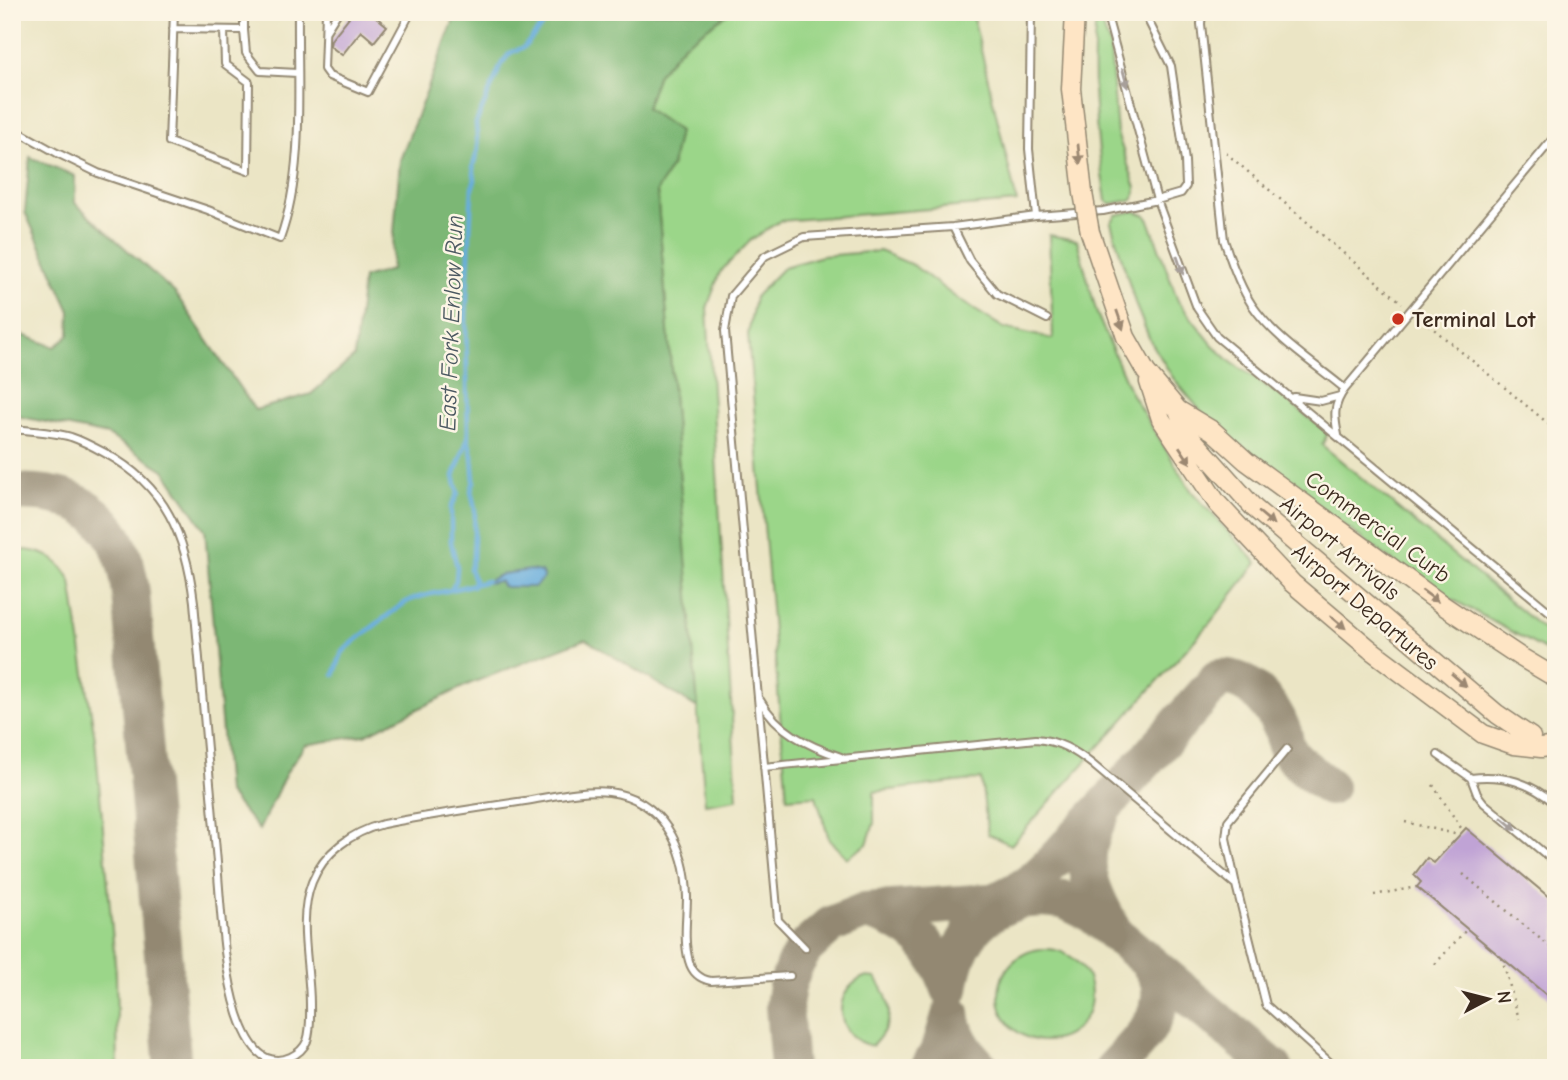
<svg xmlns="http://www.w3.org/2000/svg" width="1568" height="1080" font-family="'Comic Neue',sans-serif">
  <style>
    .green { fill: #9bd689; stroke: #6b8054; stroke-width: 2 }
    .forest { fill: #7cb775; stroke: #5c704a; stroke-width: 2 }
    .water { fill: #68addd; stroke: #526c7e; stroke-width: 2 }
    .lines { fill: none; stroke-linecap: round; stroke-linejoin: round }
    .stream { stroke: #68addd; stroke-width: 4.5 }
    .taxiway { stroke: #938872; stroke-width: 38 }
    .building { fill: #c0a3d5 }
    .lane-casing { stroke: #938872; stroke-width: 10 }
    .secondary-casing { stroke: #938872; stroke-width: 21 }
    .path { stroke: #938872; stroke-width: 2.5; stroke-dasharray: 2 5; stroke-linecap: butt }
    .lane { stroke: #fff; stroke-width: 6 }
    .secondary { stroke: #fee5c5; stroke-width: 18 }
    .secondary-bridge-casing { stroke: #938872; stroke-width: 21; stroke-linecap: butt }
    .secondary-bridge { stroke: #fee5c5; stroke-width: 18 }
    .oneway { fill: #a79f9a }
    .oneway2 { fill: #9c8872 }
    .poi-dot { fill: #c8321e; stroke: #fcf5e5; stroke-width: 2.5 }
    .labels { text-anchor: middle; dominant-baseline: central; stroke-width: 5; stroke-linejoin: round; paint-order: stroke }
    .poi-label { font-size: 23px; font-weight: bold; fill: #3b2a1e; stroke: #fcf5e5; text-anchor: start }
    .street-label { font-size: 23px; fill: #3b2a1e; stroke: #fcf5e5 }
    .water-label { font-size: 24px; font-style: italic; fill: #4b5861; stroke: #fcf5e5 }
  </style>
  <rect width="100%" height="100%" fill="#fcf5e5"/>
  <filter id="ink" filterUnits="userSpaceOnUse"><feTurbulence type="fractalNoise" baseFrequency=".0143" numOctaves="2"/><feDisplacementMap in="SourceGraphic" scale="14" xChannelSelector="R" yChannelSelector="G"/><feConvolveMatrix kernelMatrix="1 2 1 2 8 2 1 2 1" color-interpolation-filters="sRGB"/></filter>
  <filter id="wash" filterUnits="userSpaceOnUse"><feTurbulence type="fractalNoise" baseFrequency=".00686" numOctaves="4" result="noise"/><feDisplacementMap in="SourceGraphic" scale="28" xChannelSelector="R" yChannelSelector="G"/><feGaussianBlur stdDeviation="1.57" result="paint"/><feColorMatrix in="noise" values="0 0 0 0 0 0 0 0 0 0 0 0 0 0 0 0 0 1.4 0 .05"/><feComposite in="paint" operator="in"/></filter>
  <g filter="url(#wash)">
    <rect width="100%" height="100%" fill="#ebe5c5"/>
    <path class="green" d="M 730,12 L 972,12 L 1017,202 L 780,221 L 751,240 L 720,272 L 707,308 L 737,799 L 705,804 L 657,190 L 672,165 L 646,108 L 658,74 L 683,45 Z
      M 1096,16 L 1099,16 L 1110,46 L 1117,133 L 1136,188 L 1136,193 L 1132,200 L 1110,204 L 1106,201 C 1096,139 1090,78 1096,16 Z
      M 1135,211 L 1145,215 L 1149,220 L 1178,301 L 1213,345 L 1231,362 L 1284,398 L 1328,433 L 1322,445 L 1556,640 L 1556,656 L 1448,597 L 1399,566 L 1218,432 L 1173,378 L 1150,340 L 1136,306 L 1111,223 L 1116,215 Z
      M 1049,235 L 1077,240 L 1097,314 L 1131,393 L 1192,492 L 1257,563 L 1209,624 L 1011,845 L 988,834 L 981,779 L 874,792 L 874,823 L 867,844 L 847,858 L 829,839 L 816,796 L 787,798 L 748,335 L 755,297 L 784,267 L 822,256 L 880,251 L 913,265 L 959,300 L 1004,328 L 1053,339 Z
      M 27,550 C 49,553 61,562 71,581 L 95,739 L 116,974 L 118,1068 L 12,1068 L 12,551 Z
      M999 995a46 46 0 1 1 92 0a46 46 0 1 1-92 0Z
      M 864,977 L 876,978 C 894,1003 894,1024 872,1046 C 836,1039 829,993 864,977 Z"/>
    <path class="forest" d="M 457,12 L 730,12 L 683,45 L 658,74 L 646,108 L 679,131 L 672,165 L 657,191 L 698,708 L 585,639 L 469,684 L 365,735 L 305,745 L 286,773 L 259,830 L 227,792 L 205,530 L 164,470 L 108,435 L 12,415 L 12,331 L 55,347 L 69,335 L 70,311 L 25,212 L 30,157 L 75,176 L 75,203 L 175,293 L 255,410 L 311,394 L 354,357 L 363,278 L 391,270 L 400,160 Z"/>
    <path class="water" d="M 530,570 L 541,572 L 544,578 L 534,587 L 506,587 L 502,586 L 500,581 L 488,583 L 487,581 L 502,574 Z"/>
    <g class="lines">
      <path class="stream" d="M 468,439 L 472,456 L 474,481 L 471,491 L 475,509 L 473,558 L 470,569 L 474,579 L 473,586
        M 451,590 L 487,581
        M 334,675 C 337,668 339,660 342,653 C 347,646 398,607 408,601 C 418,596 440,592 451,590 L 456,581 L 457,567 L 451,542 L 451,508 L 458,493 L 454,476 L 468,438 L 466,318 L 472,188 L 475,180 L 473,166 L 478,149 L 476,123 L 502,63 L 510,53 L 524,47 L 554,12"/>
      <path class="taxiway" d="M 12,493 C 83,488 123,523 131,593 L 173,1068
        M 1101,814 C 1076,858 1089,887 1112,928
        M 999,899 C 1036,887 1059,854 1085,827 C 1131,779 1174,728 1219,678 C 1248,675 1273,705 1282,730 C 1285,736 1284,744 1288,750 C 1297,764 1316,776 1329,787
        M 870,912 C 915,925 934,946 950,989 C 956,947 973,916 1015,902
        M 789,1068 L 784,1006 L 787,986 L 794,966 L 805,948 L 831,925 L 865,911 L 1043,898 L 1064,900 L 1092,914 L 1274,1068
        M 929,1068 L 940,1049 L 951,1013 C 953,1036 965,1053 981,1068
        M 1114,1068 C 1142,1039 1181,1001 1147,961"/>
    </g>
    <g id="blocks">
      <path class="building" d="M 353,12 L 370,12 L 387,26 L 374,42 L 361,31 L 342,55 L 330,46 L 331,40 Z
        M 1466,828 L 1556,903 L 1556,1003 L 1417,887 L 1421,882 L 1414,875 L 1427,858 L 1434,863 Z"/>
    </g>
  </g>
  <g filter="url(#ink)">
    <use href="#blocks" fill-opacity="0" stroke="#938872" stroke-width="2"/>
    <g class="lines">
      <defs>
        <path id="lane" d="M 174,12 L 169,142 L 248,171 L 249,82 L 225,64 L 224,30
          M 326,12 L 324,69 L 329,76 L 368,92 L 411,12
          M 1031,12 L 1029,149 L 1036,216
          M 1106,12 L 1157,200 L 1197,308 L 1217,337 L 1556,617
          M 1202,12 L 1201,24 L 1224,240 C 1231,262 1239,285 1252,305 C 1275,339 1314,363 1345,389
          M 173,29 L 244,30 L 244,12
          M 244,30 L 246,53 L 260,71 L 297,73
          M 326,31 L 338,12
          M 12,128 L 57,153 L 98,173 L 208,210 L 280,239 C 305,170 297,85 298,12
          M 953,227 L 970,261 L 997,294 L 1047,319
          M 1294,397 L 1321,401 L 1340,396
          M 12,429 C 32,431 52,432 71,437 C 83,441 94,447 105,453 C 166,486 186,536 194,602 C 201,685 209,768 216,851 C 221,905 222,963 238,1014 C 243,1029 252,1051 267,1058 C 282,1064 301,1055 307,1041 C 311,1030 310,1015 310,1004 C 310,965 297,920 312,882 C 324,852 352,832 383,824 C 430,815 477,808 525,801 C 551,797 582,789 609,792 C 663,799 686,848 687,897 C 687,917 683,941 689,961 C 692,972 700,979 711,981 L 790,976
          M 1338,435 C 1334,416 1333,405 1345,389 L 1556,135
          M 760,700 C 777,731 808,746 841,757
          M 1438,755 L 1471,778 L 1477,794 L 1484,803 L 1556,863
          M 764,767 L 1036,739 C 1059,741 1074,750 1092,764 L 1236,885 L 1226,838 L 1228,821 L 1287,749
          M 1471,778 C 1505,774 1530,783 1556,804
          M 1236,885 L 1266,1005 L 1336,1068
          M 805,948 L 778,920 L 725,331 L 731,296 L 765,256 L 804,237 L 953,227 L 1036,216 L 1103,211 L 1157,200 L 1181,193 L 1186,186 L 1185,161 L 1171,66 L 1144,12"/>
        <path id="secondary" d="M 1075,12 L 1071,89 L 1083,193
          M 1090,232 L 1126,337 L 1146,372 L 1178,410 L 1187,433 L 1254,508 L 1497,714 L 1531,737
          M 1149,382 L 1161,419 L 1217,503 L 1292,583 L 1371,650 L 1483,734 L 1514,745 L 1541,748 L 1556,746
          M 1178,410 L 1213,431 L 1246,461 L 1444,606 L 1519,656 L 1556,678"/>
      </defs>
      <use href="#lane" class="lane-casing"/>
      <use href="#secondary" class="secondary-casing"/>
      <path class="path" d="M 1226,153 L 1402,303
        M 1418,316 L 1556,430
        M 1433,785 L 1463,831
        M 1405,822 L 1459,835
        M 1463,874 L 1556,952
        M 1374,895 L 1417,887
        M 1502,958 L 1519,1019
        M 1435,964 L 1467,929"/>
      <use href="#lane" class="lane"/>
      <use href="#secondary" class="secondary"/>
      <defs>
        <path id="secondary-bridge" d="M 1083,193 L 1090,232"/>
      </defs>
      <use href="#secondary-bridge" class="secondary-bridge-casing"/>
      <use href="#secondary-bridge" class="secondary-bridge"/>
    </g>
    <defs><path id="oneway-solid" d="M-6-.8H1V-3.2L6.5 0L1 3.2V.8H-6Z" transform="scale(1.75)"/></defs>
    <g class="oneway">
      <use href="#oneway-solid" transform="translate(1125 78) rotate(75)"/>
      <use href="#oneway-solid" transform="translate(1180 265) rotate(71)"/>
      <use href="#oneway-solid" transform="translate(1509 824) rotate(40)"/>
    </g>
    <g class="oneway2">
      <use href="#oneway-solid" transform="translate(1079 154) rotate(84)"/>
      <use href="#oneway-solid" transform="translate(1120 320) rotate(71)"/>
      <use href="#oneway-solid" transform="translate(1185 455) rotate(56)"/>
      <use href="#oneway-solid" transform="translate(1266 518) rotate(40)"/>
      <use href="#oneway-solid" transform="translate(1430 596) rotate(36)"/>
      <use href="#oneway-solid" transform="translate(1338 622) rotate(40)"/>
      <use href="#oneway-solid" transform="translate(1459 680) rotate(41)"/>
    </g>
  </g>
  <circle class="poi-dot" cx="1398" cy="319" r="7"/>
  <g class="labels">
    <g class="poi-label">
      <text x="1412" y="319">Terminal Lot</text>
    </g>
    <g class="street-label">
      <text transform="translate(1378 527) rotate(36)">Commercial Curb</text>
      <text transform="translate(1340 548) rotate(40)">Airport Arrivals</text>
      <text transform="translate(1365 607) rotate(40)">Airport Departures</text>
    </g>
    <g class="water-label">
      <text transform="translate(451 323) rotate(-88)">East Fork Enlow Run</text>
    </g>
  </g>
  <rect width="1568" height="1080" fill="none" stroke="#fcf5e5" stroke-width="42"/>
  <g transform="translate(1488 999) rotate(83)" stroke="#fcf5e5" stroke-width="5" paint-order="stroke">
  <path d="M0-5L12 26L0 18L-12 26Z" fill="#3b2a1e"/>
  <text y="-10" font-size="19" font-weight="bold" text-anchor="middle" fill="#3b2a1e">N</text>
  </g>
</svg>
